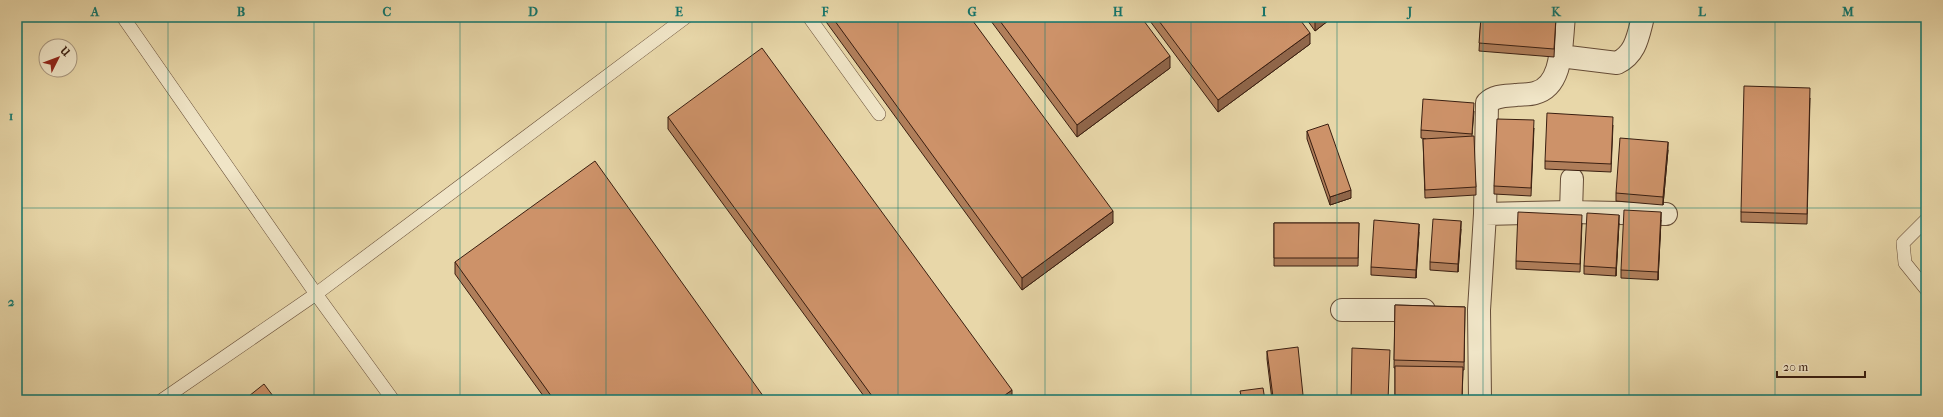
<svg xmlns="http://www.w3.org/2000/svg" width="1943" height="417" font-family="'IM FELL French Canon',serif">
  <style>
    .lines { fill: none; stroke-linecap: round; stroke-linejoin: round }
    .service-casing { stroke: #664d37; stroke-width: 14 }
    .minor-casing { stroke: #664d37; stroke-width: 24 }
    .service { stroke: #f0e5c7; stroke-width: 13 }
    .minor { stroke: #f0e5c7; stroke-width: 22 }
    .wall { fill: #b07e5a; stroke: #3a1f11 }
    .shaded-wall { fill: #90664a; stroke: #3a1f11 }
    .building { fill: #cd9269; stroke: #3a1f11 }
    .grid { fill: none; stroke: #0f766e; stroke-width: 1; stroke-opacity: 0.55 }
    .neatline { fill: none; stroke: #0f766e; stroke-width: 1.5 }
    .grid-label { font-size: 13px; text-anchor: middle; font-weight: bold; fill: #0f766e }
  </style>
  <rect width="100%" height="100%" fill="#e8d7a9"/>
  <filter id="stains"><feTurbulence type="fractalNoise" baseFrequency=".005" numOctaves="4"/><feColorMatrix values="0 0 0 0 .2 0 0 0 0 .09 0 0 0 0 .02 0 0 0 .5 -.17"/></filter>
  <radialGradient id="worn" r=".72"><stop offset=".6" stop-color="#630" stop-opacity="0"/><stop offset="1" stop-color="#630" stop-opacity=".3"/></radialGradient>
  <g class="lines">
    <defs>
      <path id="service" d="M 123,17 L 316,294 L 393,400
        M 809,17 L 879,114
        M 1926,220 L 1903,243 L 1905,263 L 1926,289
        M 162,400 L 316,294 L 686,17"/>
      <path id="minor" d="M 1560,56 L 1617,63 C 1636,54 1638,36 1643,17
        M 1571,212 L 1666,214
        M 1485,214 L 1571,212 L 1572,179
        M 1342,310 L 1424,310
        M 1480,400 L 1479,310 L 1485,214 L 1487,103 C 1495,95 1506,96 1516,95 C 1522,94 1529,95 1535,93 C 1564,86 1561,41 1564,17"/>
    </defs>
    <use href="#service" class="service-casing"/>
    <use href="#minor" class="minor-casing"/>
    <use href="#service" class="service"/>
    <use href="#minor" class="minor"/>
  </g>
  <path class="wall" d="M 824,17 L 970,17 L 1113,223 L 1022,290 L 824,19 Z
    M 988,17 L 1141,17 L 1170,68 L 1077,137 Z
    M 1147,17 L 1298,17 L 1310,44 L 1218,112 Z
    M 1305,17 L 1333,17 L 1315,31 Z
    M 1481,17 L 1556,17 L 1554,57 L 1479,51 Z
    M 1810,98 L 1807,224 L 1741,222 L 1741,212 Z
    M 1474,111 L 1472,136 L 1476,187 L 1476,195 L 1425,198 L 1423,139 L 1426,139 L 1421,138 L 1421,130 Z
    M 668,117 L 1012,400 L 867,400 L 668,129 Z
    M 1613,125 L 1611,172 L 1545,169 L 1545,161 Z
    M 1534,128 L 1531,196 L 1494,194 L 1494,186 Z
    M 1307,131 L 1351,198 L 1330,205 L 1307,139 Z
    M 1668,150 L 1663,205 L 1616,201 L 1616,193 Z
    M 1661,220 L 1658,280 L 1621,278 L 1621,270 Z
    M 1274,223 L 1359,223 L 1358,266 L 1274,266 Z
    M 1582,223 L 1580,272 L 1516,269 L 1516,261 Z
    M 1619,223 L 1616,276 L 1584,274 L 1584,266 Z
    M 1461,229 L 1458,272 L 1430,270 L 1430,262 Z
    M 1419,232 L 1416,278 L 1371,275 L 1371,267 Z
    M 455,262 L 766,400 L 546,400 L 455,274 Z
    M 1395,305 L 1465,307 L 1464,370 L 1463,370 L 1462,400 L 1395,400 L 1395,368 L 1394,368 Z
    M 1267,351 L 1303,395 L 1303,400 L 1272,400 L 1267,359 Z"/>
  <path class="shaded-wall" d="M 1317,17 L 1333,17 L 1315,31 L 1315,19 Z
    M 1310,33 L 1310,44 L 1218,112 L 1218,100 Z
    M 1170,56 L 1170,68 L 1077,137 L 1077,125 Z
    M 1668,142 L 1668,150 L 1663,205 L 1663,197 Z
    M 1351,190 L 1351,198 L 1330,205 L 1330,197 Z
    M 1113,211 L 1113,223 L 1022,290 L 1022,278 Z
    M 1661,212 L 1661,220 L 1658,280 L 1658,272 Z
    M 1619,215 L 1619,223 L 1616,276 L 1616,268 Z
    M 1461,221 L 1461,229 L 1458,272 L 1458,264 Z
    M 1419,224 L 1419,232 L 1416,278 L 1416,270 Z
    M 1012,390 L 1012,400 L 998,400 Z"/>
  <path class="building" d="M 832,17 L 970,17 L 1113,211 L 1022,278 Z
    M 997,17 L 1141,17 L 1170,56 L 1077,125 Z
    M 1156,17 L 1298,17 L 1310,33 L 1218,100 Z
    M 1481,17 L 1556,17 L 1554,49 L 1479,43 Z
    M 762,48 L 1012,390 L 998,400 L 875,400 L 668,117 Z
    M 1744,86 L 1810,88 L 1807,214 L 1741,212 Z
    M 1423,99 L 1474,103 L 1472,134 L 1421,130 Z
    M 1547,113 L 1613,117 L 1611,164 L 1545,161 Z
    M 1497,119 L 1534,120 L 1531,188 L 1494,186 Z
    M 1328,124 L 1351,190 L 1330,197 L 1307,131 Z
    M 1474,136 L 1476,187 L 1425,190 L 1423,139 Z
    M 1620,138 L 1668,142 L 1663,197 L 1616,193 Z
    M 595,161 L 766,400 L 554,400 L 455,262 Z
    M 1624,210 L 1661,212 L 1658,272 L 1621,270 Z
    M 1518,212 L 1582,215 L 1580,264 L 1516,261 Z
    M 1587,213 L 1619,215 L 1616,268 L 1584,266 Z
    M 1433,219 L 1461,221 L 1458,264 L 1430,262 Z
    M 1374,220 L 1419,224 L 1416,270 L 1371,267 Z
    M 1274,223 L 1359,223 L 1358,258 L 1274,258 Z
    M 1395,305 L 1465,307 L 1464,362 L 1394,360 Z
    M 1298,347 L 1303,395 L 1273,397 L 1267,351 Z
    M 1352,348 L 1390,350 L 1388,400 L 1351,400 Z
    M 1395,366 L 1463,367 L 1462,396 L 1395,395 Z
    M 264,384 L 276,400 L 244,400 Z
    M 1263,388 L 1265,400 L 1242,400 L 1240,391 Z"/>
  <path class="grid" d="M 168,17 L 168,400M 314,17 L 314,400M 460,17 L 460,400M 606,17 L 606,400M 752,17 L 752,400M 898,17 L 898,400M 1045,17 L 1045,400M 1191,17 L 1191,400M 1337,17 L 1337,400M 1483,17 L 1483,400M 1629,17 L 1629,400M 1775,17 L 1775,400M 17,208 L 1926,208"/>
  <rect width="1943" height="417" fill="none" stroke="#e8d7a9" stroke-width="44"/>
  <g transform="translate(58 58) rotate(48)"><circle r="19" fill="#f0e5c7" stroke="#a7967e"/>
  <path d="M0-3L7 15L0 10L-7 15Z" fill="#8f2418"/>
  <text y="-6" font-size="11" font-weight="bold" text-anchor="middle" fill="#3a1f11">U</text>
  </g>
  <path d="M1777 371v6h88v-6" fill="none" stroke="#3a1f11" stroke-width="2"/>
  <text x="1783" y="371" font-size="12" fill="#3a1f11" stroke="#f0e5c7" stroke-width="3" paint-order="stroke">20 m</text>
  <rect x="22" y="22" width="1899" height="373" class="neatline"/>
  <g class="grid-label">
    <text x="95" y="16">A</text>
    <text x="241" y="16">B</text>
    <text x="387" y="16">C</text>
    <text x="533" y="16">D</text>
    <text x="679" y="16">E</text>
    <text x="825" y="16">F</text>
    <text x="972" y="16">G</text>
    <text x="1118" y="16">H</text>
    <text x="1264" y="16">I</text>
    <text x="1410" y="16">J</text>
    <text x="1556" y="16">K</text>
    <text x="1702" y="16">L</text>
    <text x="1848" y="16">M</text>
    <text x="11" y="120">1</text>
    <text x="11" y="306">2</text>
  </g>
  <rect width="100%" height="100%" filter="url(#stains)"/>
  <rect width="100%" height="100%" fill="url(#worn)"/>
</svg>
